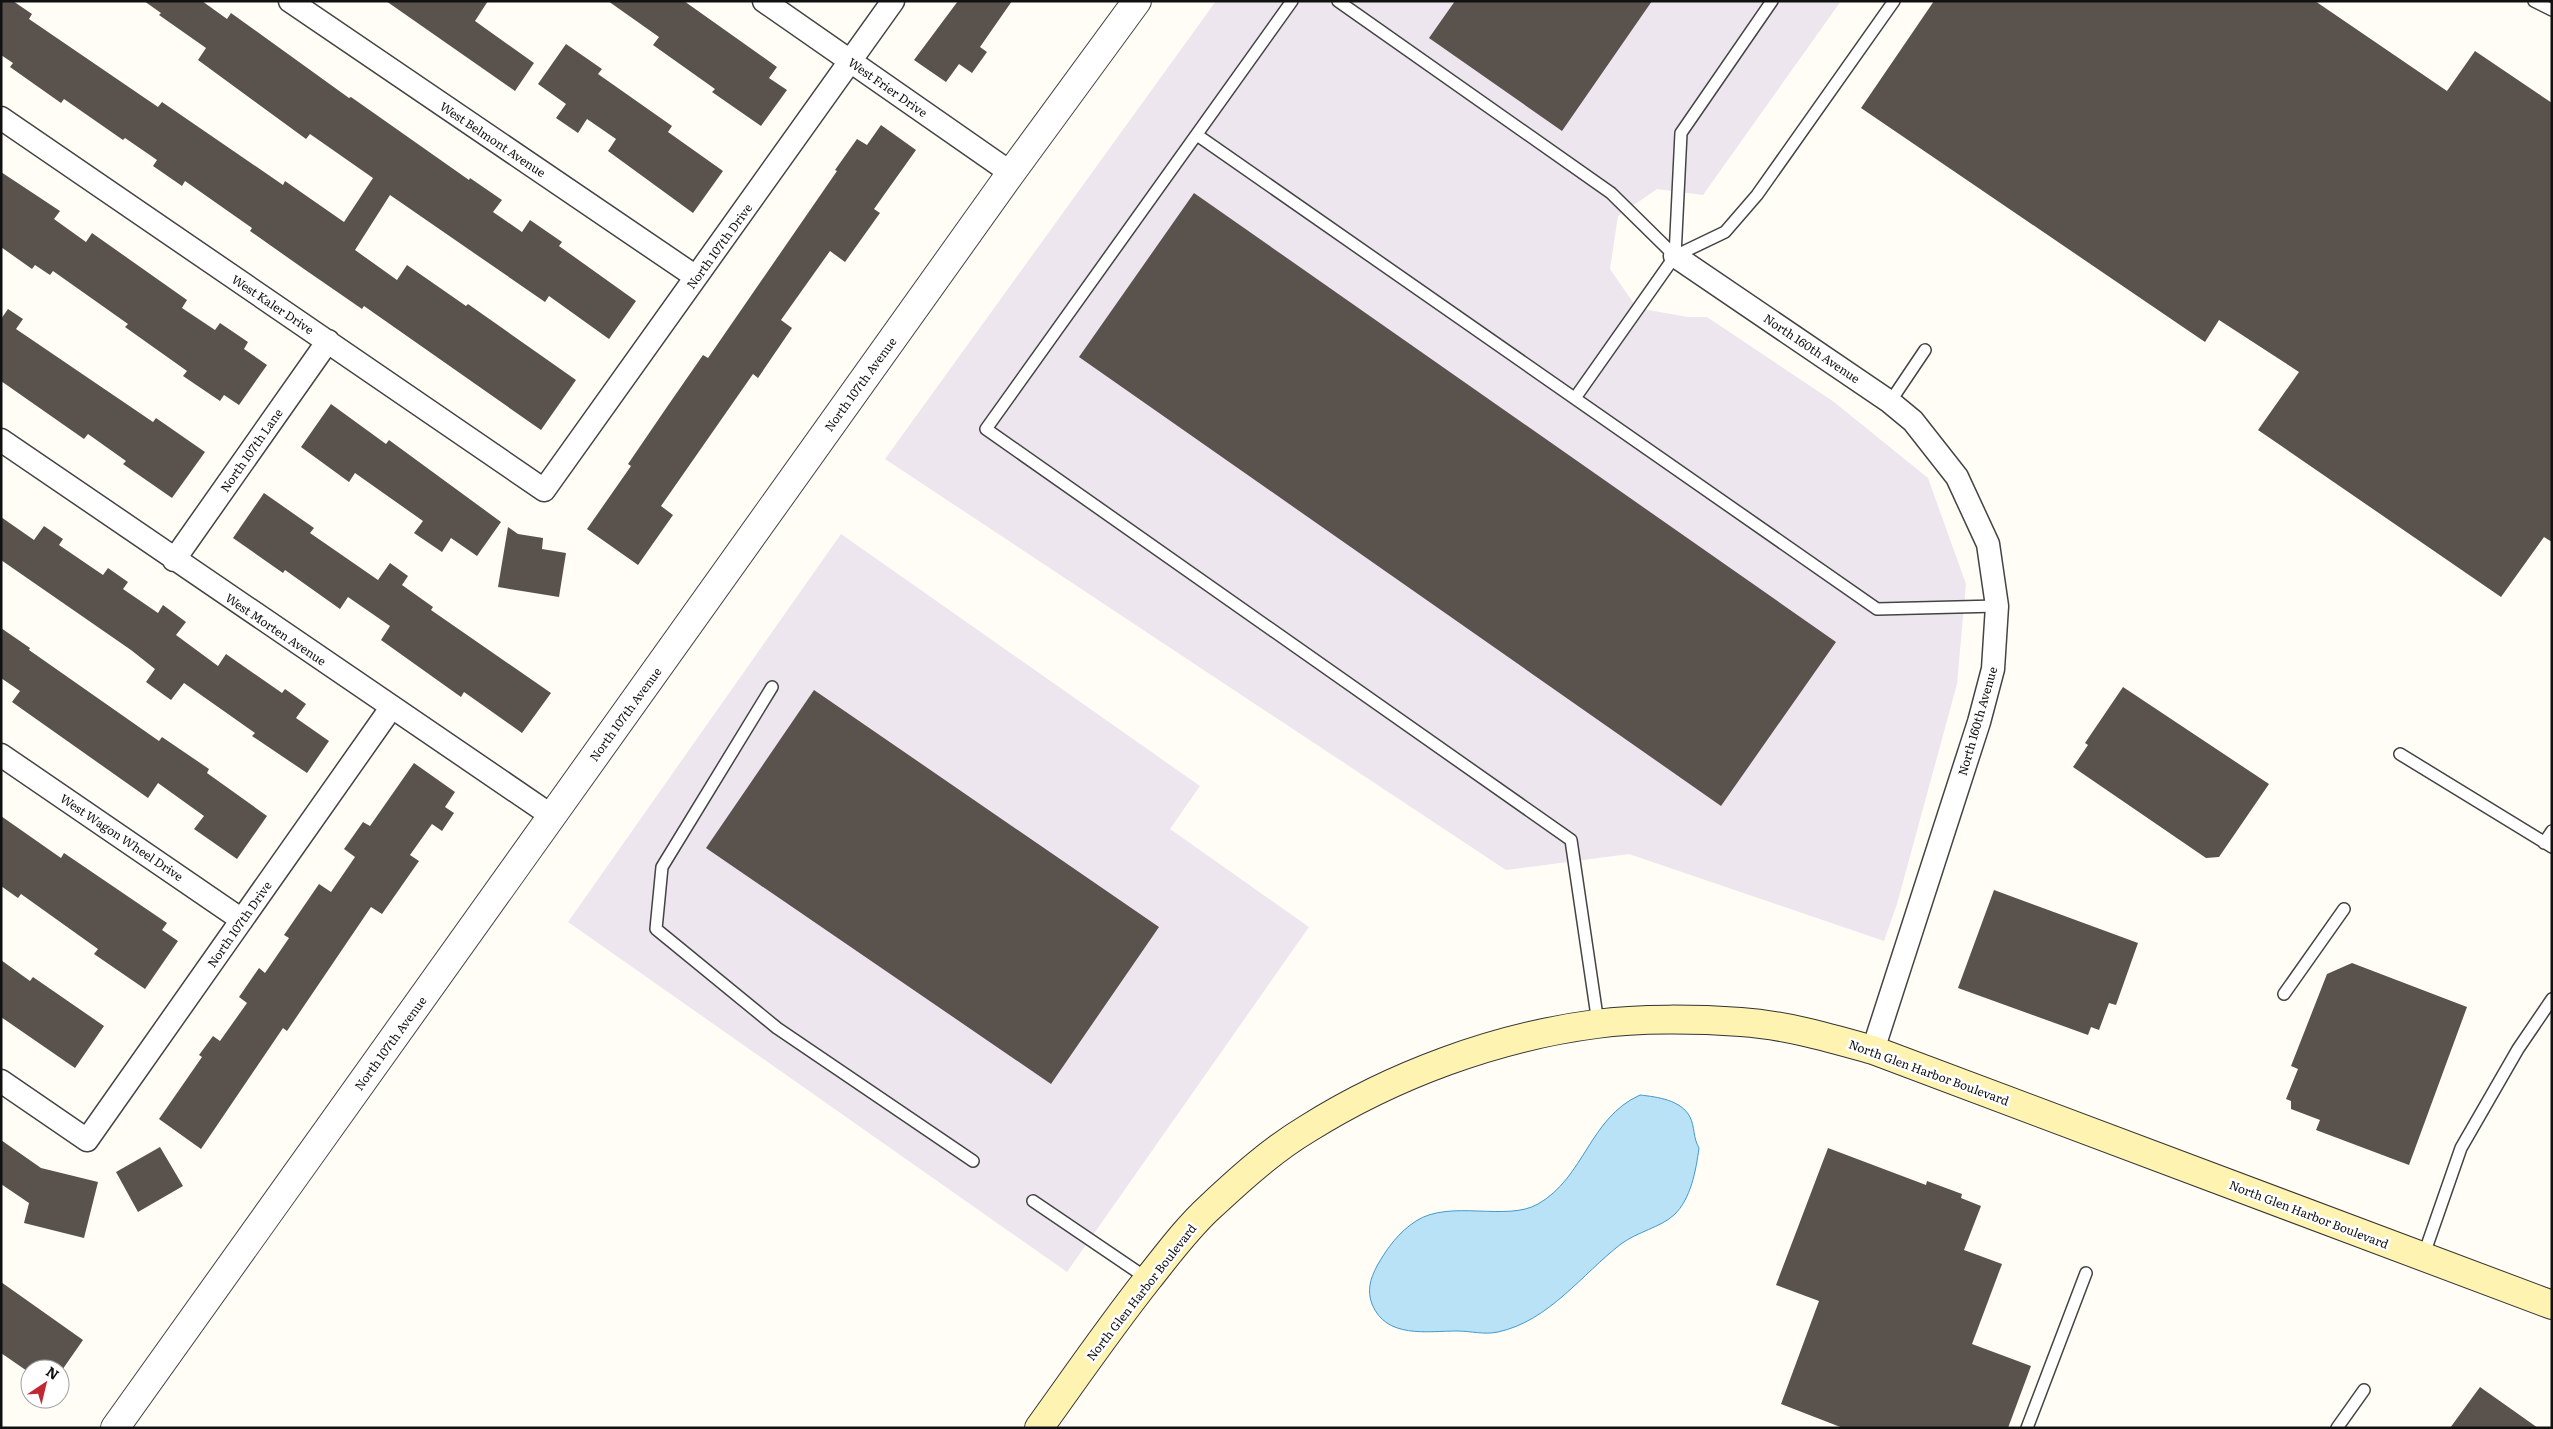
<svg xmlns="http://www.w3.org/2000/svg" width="2553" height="1429" font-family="Literata,serif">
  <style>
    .industrial { fill: #eee6ef }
    .water { fill: #b9e2f6; stroke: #409acd }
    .building { fill: #5a524d }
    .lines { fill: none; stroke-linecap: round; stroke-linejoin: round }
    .service-casing { stroke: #444; stroke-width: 14 }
    .minor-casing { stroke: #444; stroke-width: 25 }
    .tertiary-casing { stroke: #444; stroke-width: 30 }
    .secondary-casing { stroke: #333; stroke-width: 30 }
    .service { stroke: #fff; stroke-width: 11 }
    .minor { stroke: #fff; stroke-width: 22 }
    .tertiary { stroke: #fff; stroke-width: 28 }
    .secondary { stroke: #fef3b1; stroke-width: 28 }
    .labels { text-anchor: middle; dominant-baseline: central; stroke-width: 5; stroke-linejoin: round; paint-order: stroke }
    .street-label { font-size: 12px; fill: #111; stroke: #fff }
  </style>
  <rect width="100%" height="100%" fill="#fffdf5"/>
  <path class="industrial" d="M 1216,1 L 1841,1 L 1703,195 L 1657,189 L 1618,216 L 1610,269 L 1637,308 L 1688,317 L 1707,317 L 1834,402 L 1928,478 L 1966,584 L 1957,684 L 1897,904 L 1884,941 L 1629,854 L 1506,870 L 885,459 Z
    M 841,534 L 1200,786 L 1170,829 L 1309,927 L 1067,1272 L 568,922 Z"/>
  <path class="water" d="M 1640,1095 C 1658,1097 1681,1100 1690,1117 C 1695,1127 1693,1138 1699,1148 C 1696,1170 1691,1199 1674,1215 C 1661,1227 1637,1232 1621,1244 C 1582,1274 1549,1321 1498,1332 C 1484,1335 1471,1331 1457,1331 C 1427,1331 1386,1339 1372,1304 C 1367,1291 1370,1279 1377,1266 C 1387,1248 1399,1232 1416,1221 C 1450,1199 1507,1222 1538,1204 C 1585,1177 1589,1118 1640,1095 Z"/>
  <path class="building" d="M 1,1 L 13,1 L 32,14 L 29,19 L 158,107 L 162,102 L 283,185 L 285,181 L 344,222 L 373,178 L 310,134 L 306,139 L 198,60 L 206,48 L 159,15 L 161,13 L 144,1 L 202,1 L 227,19 L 231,13 L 349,98 L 351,97 L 469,180 L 470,178 L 502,200 L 493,212 L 522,232 L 530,220 L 562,242 L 559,246 L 636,301 L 609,339 L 549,296 L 545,302 L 390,195 L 355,250 L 397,280 L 407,265 L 466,306 L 468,304 L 576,380 L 541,430 L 364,306 L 362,309 L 304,269 L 250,231 L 252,228 L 185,181 L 182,186 L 153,166 L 157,160 L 125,138 L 123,140 L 64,99 L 61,103 L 10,67 L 13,63 L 1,55 Z
    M 386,1 L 488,1 L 475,21 L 534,63 L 515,91 Z
    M 608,1 L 684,1 L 777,67 L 769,78 L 787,90 L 761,126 L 712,92 L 715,89 L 653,45 L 659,37 Z
    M 958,1 L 1012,1 L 980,47 L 987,52 L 972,73 L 959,64 L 946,82 L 914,60 Z
    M 1455,1 L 1652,1 L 1562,131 L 1429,38 Z
    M 1934,1 L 2315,1 L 2447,91 L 2475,51 L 2552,103 L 2552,542 L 2544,537 L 2501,597 L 2258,430 L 2299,372 L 2219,320 L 2205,342 L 1861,108 Z
    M 566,44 L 602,69 L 598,74 L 672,126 L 668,132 L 723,171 L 693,213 L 608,151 L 616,139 L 587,119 L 578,133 L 556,118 L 566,104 L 538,84 Z
    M 881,125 L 916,150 L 874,209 L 880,213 L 845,262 L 830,251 L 781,320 L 792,328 L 758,378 L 753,374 L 661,506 L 673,515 L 638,565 L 587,529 L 631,466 L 628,464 L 669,404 L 703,355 L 708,358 L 837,171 L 835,170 L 857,139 L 867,145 Z
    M 1,172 L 60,211 L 54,219 L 86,242 L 92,233 L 187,300 L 182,308 L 215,330 L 220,323 L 248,342 L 244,349 L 267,365 L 239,405 L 224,395 L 220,401 L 183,376 L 187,371 L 125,327 L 128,324 L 53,271 L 50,275 L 35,265 L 32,269 L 1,247 Z
    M 1194,193 L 1836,642 L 1721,806 L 1079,357 Z
    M 8,309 L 23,319 L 16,329 L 153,422 L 156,418 L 205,452 L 172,498 L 123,464 L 126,461 L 88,434 L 84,439 L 1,381 L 1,319 Z
    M 331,404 L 386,444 L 389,440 L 501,522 L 477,556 L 451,538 L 442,552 L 414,533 L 423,521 L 355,473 L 349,482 L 301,447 Z
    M 264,493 L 314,528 L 310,533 L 378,580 L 390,563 L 408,576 L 402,585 L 433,607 L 431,610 L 551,693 L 522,733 L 464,692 L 461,697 L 381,640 L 390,626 L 348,597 L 340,609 L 285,570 L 283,573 L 233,538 Z
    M 1,517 L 34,540 L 44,526 L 63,539 L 59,545 L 103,575 L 108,568 L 128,582 L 123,589 L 158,613 L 163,605 L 186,622 L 176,635 L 218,666 L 226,654 L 282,693 L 285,689 L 306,704 L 296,718 L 329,741 L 307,773 L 252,736 L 255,733 L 184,683 L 171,700 L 146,682 L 155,669 L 131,650 L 1,560 Z
    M 508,527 L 518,534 L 543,538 L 542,549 L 566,553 L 559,597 L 498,587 Z
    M 1,628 L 30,648 L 29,650 L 159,741 L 162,737 L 209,769 L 207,773 L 267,816 L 237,859 L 194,829 L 204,816 L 158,783 L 148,798 L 12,702 L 20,691 L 1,678 Z
    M 2123,687 L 2269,784 L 2219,857 L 2206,858 L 2073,767 L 2088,745 L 2085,743 Z
    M 814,690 L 1159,927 L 1051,1084 L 706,848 Z
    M 414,763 L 455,792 L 445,807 L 454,813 L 442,831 L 432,824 L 410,855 L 419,861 L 382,914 L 371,907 L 287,1031 L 283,1028 L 201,1149 L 159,1119 L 202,1057 L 199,1055 L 213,1036 L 220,1041 L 247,1003 L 239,997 L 259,968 L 265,973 L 289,938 L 284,935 L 319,884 L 331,892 L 355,857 L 344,849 L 363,822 L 370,826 Z
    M 1,816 L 61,858 L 64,853 L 167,923 L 162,930 L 178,941 L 145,989 L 94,954 L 98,949 L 21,894 L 18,898 L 1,886 Z
    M 1994,890 L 2138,943 L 2116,1005 L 2109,1003 L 2099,1030 L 2091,1027 L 2088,1035 L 1958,988 Z
    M 1,960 L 30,981 L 33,977 L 104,1026 L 75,1068 L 1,1017 Z
    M 2352,963 L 2467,1007 L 2409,1165 L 2316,1130 L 2320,1120 L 2291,1109 L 2291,1101 L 2286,1099 L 2298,1069 L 2291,1066 L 2327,974 Z
    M 1,1140 L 41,1168 L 98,1182 L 84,1238 L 24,1223 L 29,1203 L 1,1184 Z
    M 160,1147 L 183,1186 L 138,1212 L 116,1172 Z
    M 1828,1148 L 1926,1185 L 1927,1181 L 1962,1194 L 1961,1198 L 1981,1206 L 1964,1250 L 2002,1264 L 1972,1344 L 2031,1366 L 2008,1428 L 1843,1428 L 1781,1404 L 1819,1301 L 1776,1285 Z
    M 1,1282 L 83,1340 L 60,1373 L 60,1369 L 30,1369 L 30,1373 L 1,1353 Z
    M 2480,1387 L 2538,1428 L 2450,1428 Z"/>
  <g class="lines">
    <defs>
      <path id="service" d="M 1292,1 L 986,429 L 1571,840 L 1598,1023
        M 1338,1 L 1611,193 L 1675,256
        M 2534,1 L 2552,10
        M 1197,135 L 1877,609 L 1997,606
        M 1675,256 L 1681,133 L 1772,1
        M 1575,398 L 1675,256 L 1725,232 L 1757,195 L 1894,1
        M 1890,402 L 1925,350
        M 772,687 L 662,867 L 656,929 L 777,1028 L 973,1161
        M 2400,754 L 2552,847
        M 2544,843 L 2552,831
        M 2284,994 L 2344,909
        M 1033,1201 L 1148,1279
        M 2423,1257 L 2461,1148 L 2518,1049 L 2552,999
        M 2027,1428 L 2086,1273
        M 2337,1428 L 2364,1390"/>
      <path id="minor" d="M 290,1 L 696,277
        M 764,1 L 1011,173
        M 1,118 L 544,490 L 893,1
        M 1675,256 L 1890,402 L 1913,421 L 1957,477 L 1988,544 L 1997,606 L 1993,669 L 1979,722 L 1873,1050
        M 1,440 L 552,816
        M 174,560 L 328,341
        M 1,755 L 242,920
        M 1,1081 L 87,1140 L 391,708"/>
      <path id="tertiary" d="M 115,1428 L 1011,173 L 1137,1"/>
      <path id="secondary" d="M 1039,1428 C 1075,1378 1110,1327 1148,1279 C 1168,1254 1187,1228 1210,1207 C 1240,1179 1272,1150 1307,1129 C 1393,1075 1496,1037 1596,1024 C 1639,1018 1698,1019 1741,1022 C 1786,1025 1830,1038 1873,1050 L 2552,1305"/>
    </defs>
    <use href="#service" class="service-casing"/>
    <use href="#minor" class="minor-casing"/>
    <use href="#tertiary" class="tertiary-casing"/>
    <use href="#secondary" class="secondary-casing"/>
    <use href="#service" class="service"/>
    <use href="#minor" class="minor"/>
    <use href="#tertiary" class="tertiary"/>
    <use href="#secondary" class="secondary"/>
  </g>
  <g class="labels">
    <g class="street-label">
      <text transform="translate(888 87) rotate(35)">West Frier Drive</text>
      <text transform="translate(493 139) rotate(34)">West Belmont Avenue</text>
      <text transform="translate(719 246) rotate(-54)">North 107th Drive</text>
      <text transform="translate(273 304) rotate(34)">West Kaler Drive</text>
      <text transform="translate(1812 348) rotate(34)">North 160th Avenue</text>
      <text transform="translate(860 384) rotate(-54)">North 107th Avenue</text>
      <text transform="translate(251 450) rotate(-55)">North 107th Lane</text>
      <text transform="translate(276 629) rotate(34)">West Morten Avenue</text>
      <text transform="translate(625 714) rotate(-54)">North 107th Avenue</text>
      <text transform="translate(1977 721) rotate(-74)">North 160th Avenue</text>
      <text transform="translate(122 837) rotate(34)">West Wagon Wheel Drive</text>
      <text transform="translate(239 924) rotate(-55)">North 107th Drive</text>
      <text transform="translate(390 1043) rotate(-54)">North 107th Avenue</text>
      <text transform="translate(1929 1072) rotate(20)">North Glen Harbor Boulevard</text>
      <text transform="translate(2309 1214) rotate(21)">North Glen Harbor Boulevard</text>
      <text transform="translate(1141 1292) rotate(-52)">North Glen Harbor Boulevard</text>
    </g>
  </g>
  <rect width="2553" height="1429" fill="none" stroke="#111111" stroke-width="5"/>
  <g transform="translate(45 1384) rotate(35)"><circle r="24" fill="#ffffff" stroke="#a0a0a0"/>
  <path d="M0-4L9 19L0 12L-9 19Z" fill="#c22834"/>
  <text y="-8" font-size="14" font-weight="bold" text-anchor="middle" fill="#111111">N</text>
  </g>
</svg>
